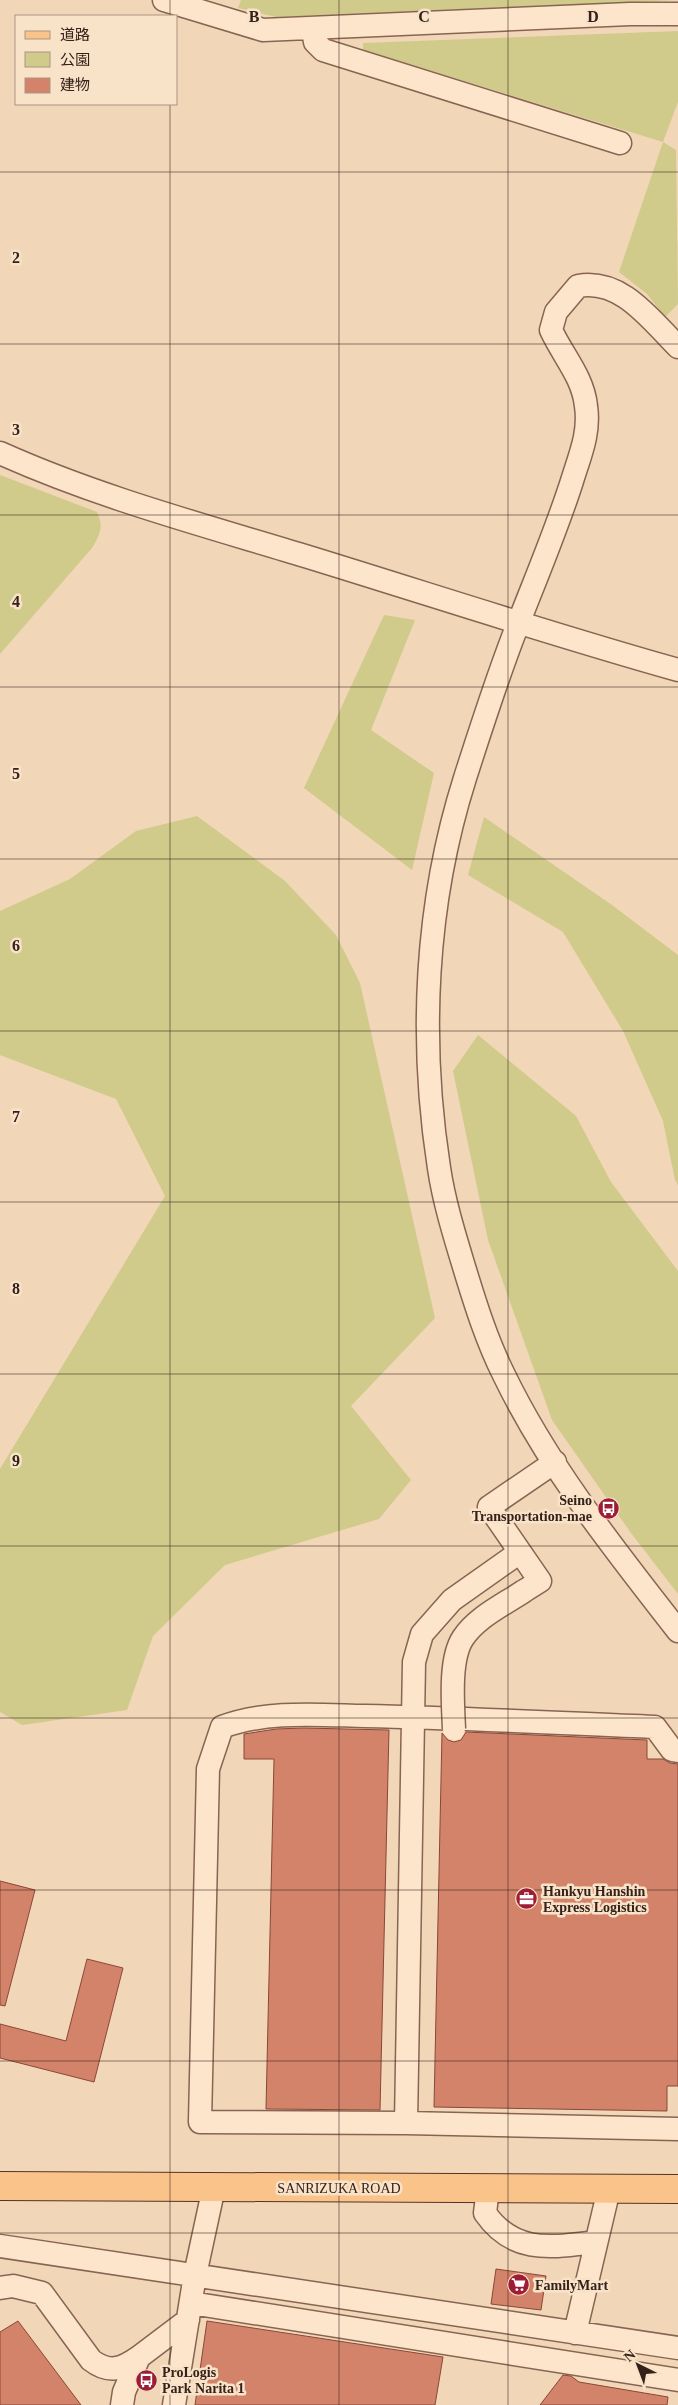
<svg xmlns="http://www.w3.org/2000/svg" width="678" height="2405" font-family="'Times New Roman','Noto Sans JP',serif">
  <style>
    .green { fill: #d0cb8b }
    .building { fill: #d3836a; stroke: #894836 }
    .lines { fill: none; stroke-linecap: round; stroke-linejoin: round }
    .minor-casing { stroke: #886552; stroke-width: 25 }
    .major-casing { stroke: #553427; stroke-width: 30 }
    .minor { stroke: #fce5cb; stroke-width: 22 }
    .major { stroke: #fac38a; stroke-width: 28 }
    .minor-bridge-casing { stroke: #886552; stroke-width: 25; stroke-linecap: butt }
    .minor-bridge { stroke: #fce5cb; stroke-width: 22 }
    .grid { fill: none; stroke: #352119; stroke-width: 1; stroke-opacity: 0.55 }
    .labels { text-anchor: middle; dominant-baseline: central; stroke-width: 5; stroke-linejoin: round; paint-order: stroke }
    .poi-label { font-size: 14px; font-weight: bold; fill: #352119; stroke: #f8e2c8; text-anchor: start }
    .street-label { font-size: 14px; fill: #352119; stroke: #f8e2c8 }
    .grid-label { font-size: 16px; text-anchor: middle; font-weight: bold; fill: #352119; stroke: #f8e2c8; stroke-width: 5; stroke-linejoin: round; paint-order: stroke }
  </style>
  <rect width="100%" height="100%" fill="#f1d6b8"/>
  <path class="green" d="M 241,0 L 678,0 L 276,17 L 238,8 Z
    M 678,31 L 678,102 L 663,142 L 676,150 L 678,304 L 665,317 L 647,294 L 619,272 L 663,142 L 363,50 L 363,43 Z
    M 0,475 L 97,512 C 104,526 100,535 92,548 L 0,654 Z
    M 384,615 L 415,620 L 371,730 L 434,773 L 412,870 L 304,788 Z
    M 197,816 L 285,881 L 336,935 L 360,983 L 435,1318 L 351,1406 L 411,1480 L 379,1519 L 225,1565 L 153,1636 L 127,1710 L 22,1725 L 0,1712 L 0,1469 L 165,1196 L 116,1099 L 0,1055 L 0,911 L 70,879 L 136,831 Z
    M 484,817 L 612,905 L 678,955 L 678,1185 L 675,1180 L 663,1121 L 623,1031 L 563,932 L 468,875 Z
    M 478,1035 L 576,1116 L 611,1182 L 678,1271 L 678,1594 L 631,1533 L 552,1420 L 488,1240 L 453,1071 Z"/>
  <path class="building" d="M 304,1728 L 389,1730 L 380,2110 L 266,2109 L 274,1759 L 244,1759 L 244,1734 L 276,1729 Z
    M 466,1732 L 647,1740 L 647,1759 L 663,1759 L 670,1763 L 678,1764 L 678,2086 L 667,2086 L 667,2111 L 434,2107 L 442,1733 L 448,1740 L 454,1742 L 461,1740 Z
    M 0,1881 L 35,1890 L 5,2006 L 0,2005 Z
    M 87,1959 L 123,1968 L 94,2082 L 0,2058 L 0,2024 L 66,2041 Z
    M 496,2269 L 546,2276 L 541,2310 L 491,2304 Z
    M 18,2321 L 81,2405 L 0,2405 L 0,2332 Z
    M 207,2321 L 443,2357 L 435,2405 L 195,2405 Z
    M 563,2375 L 571,2376 L 579,2382 L 668,2397 L 667,2405 L 540,2405 Z"/>
  <g class="lines">
    <defs>
      <path id="minor" d="M 164,0 L 263,30 L 630,14 L 678,14
        M 313,29 L 315,42 L 323,50 L 620,143
        M 678,347 C 650,319 621,278 578,286 L 556,312 L 551,330 C 563,356 583,377 586,406 C 590,433 580,455 572,481 C 557,528 538,573 520,619 C 499,671 482,725 465,778 C 425,904 419,1039 439,1168 C 444,1202 455,1237 465,1270 C 476,1306 487,1341 504,1375 C 549,1468 615,1550 678,1631
        M 0,453 C 98,497 203,525 305,556 C 429,594 553,635 678,670
        M 524,1591 L 540,1581 L 489,1507 L 555,1462
        M 678,1751 L 672,1750 L 655,1727 C 558,1723 462,1718 365,1716 C 319,1715 267,1710 222,1727 L 208,1769 L 200,2122 L 406,2123 L 678,2129
        M 406,2123 L 414,1662 L 422,1634 L 452,1600 L 520,1552
        M 488,2188 L 485,2213 C 514,2255 552,2247 596,2242
        M 0,2246 L 678,2348
        M 0,2288 L 13,2286 L 42,2293 L 91,2360 C 109,2374 122,2369 139,2357
        M 191,2303 L 678,2380
        M 575,2333 L 609,2189
        M 122,2405 L 124,2392 L 139,2357 L 188,2320
        M 174,2405 L 195,2275 L 214,2187"/>
      <path id="major" d="M 0,2186 L 678,2189"/>
    </defs>
    <use href="#minor" class="minor-casing"/>
    <use href="#major" class="major-casing"/>
    <use href="#minor" class="minor"/>
    <use href="#major" class="major"/>
    <defs>
      <path id="minor-bridge" d="M 454,1729 C 453,1704 449,1659 463,1638 C 477,1617 503,1605 524,1591"/>
    </defs>
    <use href="#minor-bridge" class="minor-bridge-casing"/>
    <use href="#minor-bridge" class="minor-bridge"/>
  </g>
  <path class="grid" d="M 170,0 L 170,16M 339,0 L 339,2405M 508,0 L 508,2405M 170,104 L 170,2405M 0,172 L 678,172M 0,344 L 678,344M 0,515 L 678,515M 0,687 L 678,687M 0,859 L 678,859M 0,1031 L 678,1031M 0,1202 L 678,1202M 0,1374 L 678,1374M 0,1546 L 678,1546M 0,1718 L 678,1718M 0,1890 L 678,1890M 0,2061 L 678,2061M 0,2233 L 678,2233"/>
  <defs>
    <symbol id="bus-disc" viewBox="-11 -11 22 22"><circle r="9.5" fill="#9c1d34" stroke="#f8e2c8"/><path d="M-5-6H5V4H4V6H2V4H-2V6H-4V4H-5ZM-3.5-4V0h7V-4ZM-3.5 1.2v1.5H-2V1.2ZM2 1.2v1.5H3.5V1.2Z" fill="#fff"/></symbol>
    <symbol id="office-disc" viewBox="-11 -11 22 22"><circle r="9.5" fill="#9c1d34" stroke="#f8e2c8"/><path d="M-6-3h4V-5.5h4V-3h4V5H-6ZM-1-4.5V-3h2v-1.5ZM-6 0V1H6V0Z" fill="#fff"/></symbol>
    <symbol id="supermarket-disc" viewBox="-11 -11 22 22"><circle r="9.5" fill="#9c1d34" stroke="#f8e2c8"/><path d="M-6-5.5h2.5l.6 2H6L4.5 2H-2.5L-4.4-4H-6ZM-1.5 3.2a1.3 1.3 0 1 0 .1 0ZM3 3.2a1.3 1.3 0 1 0 .1 0Z" fill="#fff"/></symbol>
  </defs>
  <g fill-rule="evenodd">
    <use href="#bus-disc" x="596" y="1496" width="25" height="25"/>
    <use href="#office-disc" x="514" y="1886" width="25" height="25"/>
    <use href="#supermarket-disc" x="506" y="2272" width="25" height="25"/>
    <use href="#bus-disc" x="134" y="2368" width="25" height="25"/>
  </g>
  <g class="labels">
    <g class="poi-label">
      <text x="592" y="1500" text-anchor="end">Seino<tspan x="592" dy="16">Transportation-mae</tspan></text>
      <text x="543" y="1891">Hankyu Hanshin<tspan x="543" dy="16">Express Logistics</tspan></text>
      <text x="535" y="2285">FamilyMart</text>
      <text x="162" y="2372">ProLogis<tspan x="162" dy="16">Park Narita 1</tspan></text>
    </g>
    <g class="street-label">
      <text x="339" y="2188">SANRIZUKA ROAD</text>
    </g>
  </g>
  <g class="grid-label">
    <text x="254" y="22">B</text>
    <text x="424" y="22">C</text>
    <text x="593" y="22">D</text>
    <text x="16" y="263">2</text>
    <text x="16" y="435">3</text>
    <text x="16" y="607">4</text>
    <text x="16" y="779">5</text>
    <text x="16" y="951">6</text>
    <text x="16" y="1122">7</text>
    <text x="16" y="1294">8</text>
    <text x="16" y="1466">9</text>
  </g>
  <rect x="15" y="15" width="162" height="90" fill="#f8e2c8" stroke="#aa9582"/>
  <rect x="25" y="31" width="25" height="8" fill="#fac38a" stroke="#aa9582"/>
  <text x="60" y="40" font-size="15" fill="#352119">道路</text>
  <rect x="25" y="52" width="25" height="15" fill="#d0cb8b" stroke="#aa9582"/>
  <text x="60" y="65" font-size="15" fill="#352119">公園</text>
  <rect x="25" y="78" width="25" height="15" fill="#d3836a" stroke="#aa9582"/>
  <text x="60" y="90" font-size="15" fill="#352119">建物</text>
  <g transform="translate(638 2365) rotate(318)" stroke="#f8e2c8" stroke-width="4" paint-order="stroke">
  <path d="M0-4L9 19L0 12L-9 19Z" fill="#352119"/>
  <text y="-8" font-size="14" font-weight="bold" text-anchor="middle" fill="#352119">N</text>
  </g>
</svg>
